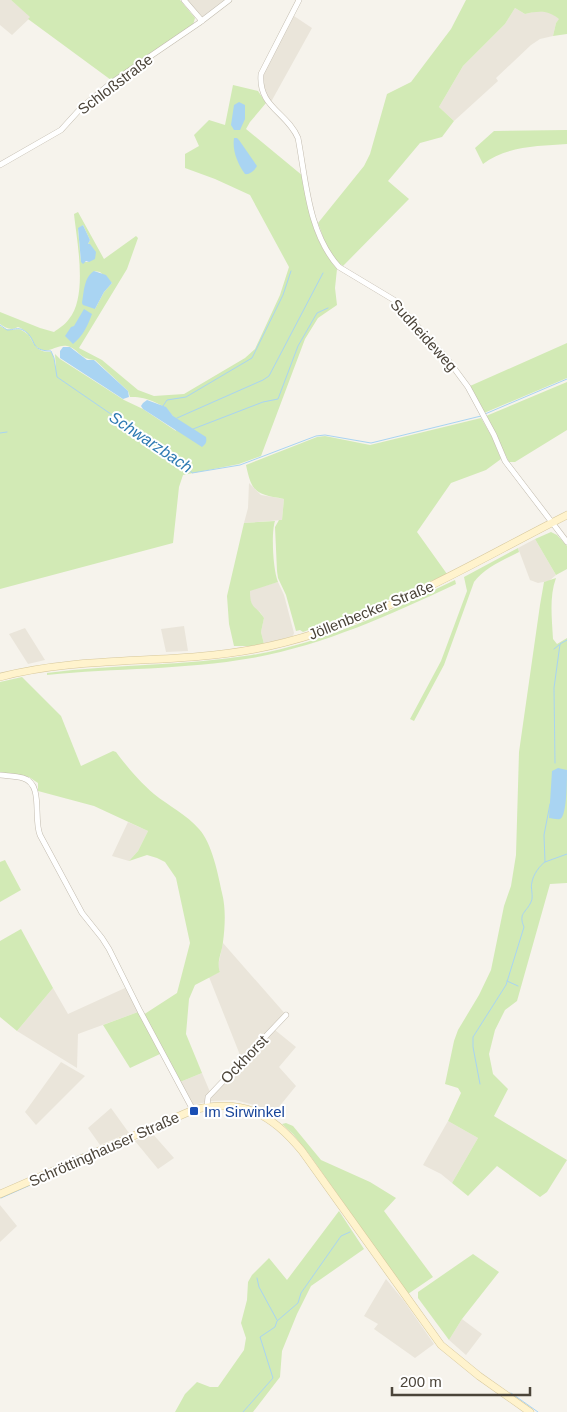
<svg xmlns="http://www.w3.org/2000/svg" width="567" height="1412" font-family="Arial,sans-serif">
  <style>
    .residential { fill: #eae5da }
    .green { fill: #d2eab5; fill-rule: evenodd }
    .water { fill: #a9d4f2 }
    .lines { fill: none; stroke-linecap: round; stroke-linejoin: round }
    .stream { stroke: #a9d4f2; stroke-width: 1 }
    .street-casing { stroke: #c2bbae; stroke-width: 6 }
    .secondary-casing { stroke: #d6c79b; stroke-width: 8 }
    .street { stroke: #fff; stroke-width: 5 }
    .secondary { stroke: #fff3cd; stroke-width: 7 }
    .transit-dot { fill: #1a4fb4; stroke: #fff; stroke-width: 2 }
    .labels { text-anchor: middle; dominant-baseline: central; stroke-width: 4; stroke-linejoin: round; paint-order: stroke }
    .street-label { font-size: 15px; fill: #4b4439; stroke: #fff }
    .transit-label { font-size: 15px; fill: #164399; stroke: #fff; text-anchor: start }
    .water-label { font-size: 16px; font-style: italic; fill: #2e7ab2; stroke: #fff }
  </style>
  <rect width="100%" height="100%" fill="#f6f3ec"/>
  <path class="residential" d="M 0,0 L 11,0 L 31,17 L 12,35 L 0,25 Z
    M 187,0 L 224,0 L 202,17 Z
    M 515,8 L 525,14 L 537,11 L 549,12 L 560,19 L 556,23 L 553,36 L 540,39 L 531,45 L 496,78 L 498,81 L 454,121 L 439,107 L 463,66 L 505,24 Z
    M 294,16 L 312,28 L 271,102 L 264,93 L 263,75 Z
    M 249,483 L 261,495 L 284,499 L 282,520 L 244,523 L 248,508 Z
    M 535,539 L 556,575 L 549,581 L 538,583 L 530,580 L 518,548 Z
    M 278,582 L 284,595 L 294,633 L 293,636 L 264,644 L 261,632 L 264,618 L 260,612 L 253,608 L 250,599 L 250,590 Z
    M 184,626 L 188,651 L 166,652 L 161,629 Z
    M 25,628 L 45,660 L 28,664 L 9,634 Z
    M 128,822 L 148,831 L 138,851 L 129,861 L 112,856 Z
    M 223,943 L 287,1016 L 275,1030 L 296,1047 L 279,1067 L 296,1086 L 274,1113 L 258,1106 L 235,1100 L 211,1101 L 193,1105 L 180,1082 L 202,1073 L 210,1092 L 242,1060 L 209,977 L 220,972 L 218,966 Z
    M 53,988 L 68,1014 L 125,988 L 138,1012 L 78,1034 L 77,1068 L 17,1031 Z
    M 61,1062 L 85,1076 L 36,1125 L 25,1112 Z
    M 111,1108 L 129,1133 L 100,1145 L 88,1128 Z
    M 448,1121 L 478,1138 L 452,1183 L 441,1174 L 423,1165 Z
    M 152,1133 L 174,1158 L 158,1169 L 135,1141 Z
    M 0,1205 L 17,1226 L 0,1242 Z
    M 386,1279 L 404,1301 L 434,1344 L 415,1358 L 374,1329 L 378,1324 L 364,1316 Z
    M 462,1319 L 482,1334 L 466,1355 L 449,1340 Z"/>
  <path class="green" d="M 11,0 L 180,0 L 195,18 L 193,25 L 111,80 L 28,19 L 30,17 Z
    M 466,0 L 567,0 L 567,34 L 553,36 L 556,23 L 559,19 C 547,10 539,11 525,14 L 515,8 L 505,24 L 463,66 L 439,107 L 454,121 L 442,137 L 420,143 L 388,181 L 409,199 L 343,266 C 329,257 324,239 318,223 L 364,166 L 370,154 L 387,94 L 411,82 L 451,29 Z
    M 233,85 L 258,91 L 266,103 L 250,122 L 246,129 L 303,176 C 309,213 312,239 337,269 L 335,288 L 337,305 L 318,318 L 305,339 L 261,456 L 239,464 L 183,475 L 179,487 L 173,543 L 0,589 L 0,326 C 13,334 16,326 23,331 C 37,338 30,352 51,352 L 53,355 L 56,369 L 55,354 L 60,359 L 124,400 L 143,409 L 176,431 C 175,427 175,419 172,415 C 165,404 144,396 130,397 L 128,391 L 95,360 C 79,359 78,348 67,346 C 58,344 48,354 40,349 C 30,344 32,332 18,327 C 11,331 6,328 0,324 L 0,312 L 40,328 L 54,332 C 59,328 65,325 69,319 C 88,296 77,242 74,214 L 78,212 L 104,259 L 136,236 L 138,238 L 127,269 L 79,348 L 102,360 L 138,390 L 154,396 L 184,394 L 245,358 L 255,349 L 280,295 L 289,267 L 250,195 L 215,179 L 185,168 L 185,154 L 199,146 L 194,135 L 209,120 L 225,125 ZM 83,225 L 90,240 L 88,244 L 89,262 L 81,262 L 78,229 ZM 94,271 L 100,272 L 112,283 L 104,292 L 95,309 Z
    M 567,130 L 567,144 C 539,146 506,146 483,164 L 475,148 L 494,131 Z
    M 567,343 L 567,378 L 484,413 L 470,386 Z
    M 567,382 L 567,430 L 515,462 L 509,462 L 486,416 Z
    M 481,418 L 492,437 L 501,459 L 486,470 L 451,483 L 417,532 L 447,574 L 374,606 L 303,632 L 300,630 L 296,631 L 286,595 L 278,578 L 277,571 L 275,527 L 279,520 L 282,520 L 284,499 C 257,494 252,494 246,465 L 317,437 L 325,436 L 370,445 Z
    M 275,521 C 271,533 273,570 278,582 L 250,591 C 250,610 256,605 264,618 L 261,632 L 264,644 L 251,646 L 234,646 L 229,624 L 227,596 L 244,523 Z
    M 551,532 L 557,535 L 567,546 L 567,569 L 556,575 L 535,539 Z
    M 518,548 L 519,552 C 503,560 484,568 474,582 L 444,665 L 414,721 L 410,719 L 441,661 L 467,591 L 464,577 Z
    M 556,578 C 549,597 552,619 553,639 L 557,644 L 567,638 L 567,883 L 550,884 L 517,1001 L 505,1010 L 495,1030 L 489,1054 L 493,1074 L 508,1089 L 494,1116 L 567,1160 L 547,1192 L 540,1197 L 497,1166 L 468,1196 L 452,1183 L 478,1138 L 448,1121 L 461,1093 L 458,1088 L 445,1084 L 454,1041 L 458,1030 L 479,995 L 491,970 L 504,906 L 511,886 L 516,855 L 519,752 L 540,605 L 544,582 Z
    M 455,580 L 456,584 C 390,615 324,645 252,658 C 184,670 115,668 47,675 L 47,673 C 115,664 184,666 252,655 C 324,643 390,611 455,580 Z
    M 22,677 L 61,716 L 81,766 L 113,751 L 116,752 C 128,768 139,781 154,794 C 169,806 187,815 199,829 C 212,843 218,874 222,893 C 226,908 225,927 223,942 C 222,953 216,962 220,972 L 195,985 L 189,999 L 186,1034 L 202,1073 L 180,1082 L 143,1015 L 177,993 L 190,943 L 176,878 L 165,862 L 157,858 L 147,855 L 129,861 L 138,851 L 148,831 L 94,806 L 38,791 L 38,783 L 29,777 L 0,773 L 0,682 Z
    M 5,860 L 21,890 L 0,902 L 0,862 Z
    M 21,929 L 53,988 L 17,1031 L 0,1017 L 0,941 Z
    M 138,1012 L 160,1054 L 130,1068 L 103,1025 Z
    M 286,1123 L 293,1126 L 321,1160 L 370,1182 L 396,1198 L 384,1211 L 433,1277 L 408,1294 L 309,1154 L 293,1134 L 282,1124 Z
    M 339,1211 L 364,1249 L 311,1286 L 297,1314 L 282,1351 L 280,1377 L 253,1412 L 175,1412 L 185,1394 L 197,1382 L 210,1387 L 218,1387 L 244,1350 L 246,1338 L 241,1323 L 247,1300 L 248,1282 L 252,1275 L 269,1258 L 287,1280 Z
    M 473,1254 L 499,1272 L 462,1319 L 449,1340 L 418,1298 L 418,1292 Z"/>
  <path class="water" d="M 239,102 L 245,105 L 245,119 L 240,130 L 234,130 L 231,125 L 234,105 Z
    M 234,138 L 237,138 L 239,140 L 257,166 C 255,170 249,175 245,174 C 238,164 232,151 234,138 Z
    M 83,225 L 90,240 L 88,244 L 90,244 L 96,252 L 95,259 L 89,262 L 86,261 L 83,264 L 81,262 L 78,228 Z
    M 94,271 L 106,275 L 112,283 L 104,292 L 95,309 L 83,305 L 82,303 C 84,292 84,277 94,271 Z
    M 84,309 L 92,314 C 88,325 83,336 73,344 L 65,336 L 71,327 L 74,326 Z
    M 63,347 L 70,347 L 87,360 L 94,360 L 128,391 L 129,397 L 123,399 L 60,358 L 60,351 Z
    M 147,400 L 166,407 L 173,416 L 206,437 C 207,442 206,444 202,447 L 143,409 L 141,406 L 143,403 Z
    M 558,768 L 567,770 C 567,779 567,817 560,819 C 557,820 552,818 549,818 L 552,771 Z"/>
  <g class="lines">
    <path class="stream" d="M 0,325 L 7,330 C 13,330 18,327 23,330 C 38,338 28,351 51,351 L 54,358 L 57,377 L 188,467 L 192,473 L 240,465 L 316,436 L 325,435 L 371,443 L 481,416
      M 163,406 L 167,400 L 186,397 L 252,358 L 283,295 L 291,271
      M 485,414 L 567,379
      M 177,418 L 263,380 L 269,376 L 323,273
      M 193,429 L 263,402 L 278,399 L 298,346 L 317,313 L 328,308
      M 0,433 L 7,432
      M 554,649 L 559,645
      M 555,763 L 554,688 L 560,644 L 567,640
      M 550,804 L 544,835 L 545,862 L 567,854
      M 507,981 L 518,986
      M 480,1084 L 473,1047 L 473,1037 L 506,985 L 524,927 C 518,913 526,913 531,902 C 534,896 530,888 532,882 C 533,875 540,865 545,862
      M 62,1163 L 97,1148
      M 1,1198 L 89,1159
      M 257,1278 L 259,1287 L 277,1320
      M 511,1393 L 538,1412
      M 243,1412 L 273,1378 L 260,1337 L 275,1327 L 277,1321 L 298,1303 L 301,1293 L 341,1236 L 350,1232"/>
    <defs>
      <path id="street" d="M 184,0 L 202,21
        M 299,0 L 261,74 C 258,107 287,112 298,138 C 306,180 308,233 339,267 L 394,300 L 448,360 L 468,387 L 494,435 L 505,461 L 567,542
        M 0,165 L 61,130 L 81,108 L 111,83 L 199,23 L 229,0
        M 0,775 C 8,776 16,776 23,778 C 44,784 33,818 40,835 L 82,913 L 102,938 L 109,949 L 140,1011 L 193,1110
        M 207,1106 L 208,1097 L 286,1015"/>
      <path id="secondary" d="M 0,677 C 84,655 171,665 255,649 C 370,627 464,567 567,515
        M 0,1194 L 193,1110 C 242,1098 271,1113 302,1151 L 441,1345 L 479,1376 L 530,1412"/>
    </defs>
    <use href="#street" class="street-casing"/>
    <use href="#secondary" class="secondary-casing"/>
    <use href="#street" class="street"/>
    <use href="#secondary" class="secondary"/>
  </g>
  <rect class="transit-dot" x="189" y="1106" width="10" height="10" rx="2.5"/>
  <g class="labels">
    <g class="street-label">
      <text transform="translate(115 84) rotate(-37)">Schloßstraße</text>
      <text transform="translate(424 335) rotate(48)">Sudheideweg</text>
      <text transform="translate(371 610) rotate(-22)">Jöllenbecker Straße</text>
      <text transform="translate(244 1059) rotate(-46)">Ockhorst</text>
      <text transform="translate(104 1149) rotate(-24)">Schröttinghauser Straße</text>
    </g>
    <g class="transit-label">
      <text x="204" y="1111">Im Sirwinkel</text>
    </g>
    <g class="water-label">
      <text transform="translate(151 442) rotate(34)">Schwarzbach</text>
    </g>
  </g>
  <path d="M392 1387v8h138v-8" fill="none" stroke="#4b4439" stroke-width="2.5"/>
  <text x="400" y="1387" font-size="15" fill="#4b4439" stroke="#ffffff" stroke-width="4" paint-order="stroke">200 m</text>
</svg>
